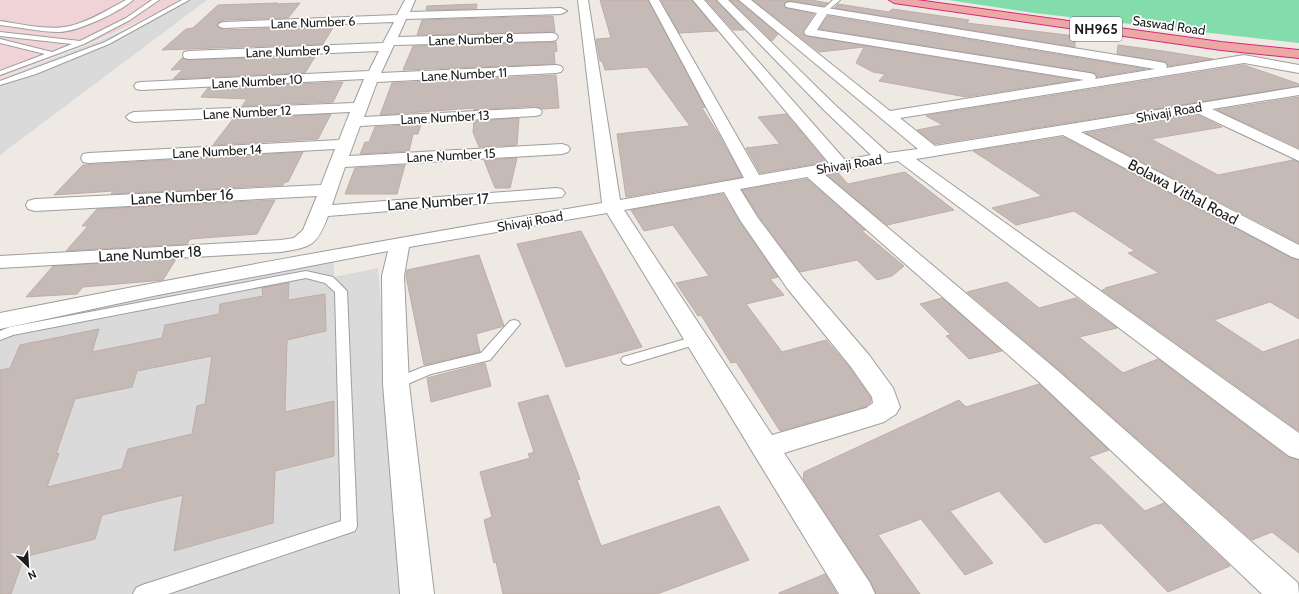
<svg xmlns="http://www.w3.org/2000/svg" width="1299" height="594" font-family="Cabin,sans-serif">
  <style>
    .residential { fill: #dbdada }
    .commercial { fill: #efd3d6 }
    .pitch { fill: #83dcab }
    .building { fill: #c6bab7; stroke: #bfada6; fill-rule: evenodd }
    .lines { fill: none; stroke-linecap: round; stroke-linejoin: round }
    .service-casing { stroke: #9e9e9e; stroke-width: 2 }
    .minor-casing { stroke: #9e9e9e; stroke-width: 2 }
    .trunk-casing { stroke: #d4287f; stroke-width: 2 }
    .service { fill: #fff; fill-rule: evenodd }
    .minor { fill: #fff; fill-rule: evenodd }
    .trunk { fill: #eea8a4; fill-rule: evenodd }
    .labels { text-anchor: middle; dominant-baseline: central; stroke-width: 3.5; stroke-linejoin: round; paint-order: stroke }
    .far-street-label { font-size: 13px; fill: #1d1d1d; stroke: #fff }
    .shield { fill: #fff; stroke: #616161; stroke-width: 1 }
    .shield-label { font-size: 14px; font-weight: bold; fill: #1d1d1d }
    .street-label { font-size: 15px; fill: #1d1d1d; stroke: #fff }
  </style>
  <rect width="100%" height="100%" fill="#eee9e3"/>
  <path class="residential" d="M 182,0 L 207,0 L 0,155 L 0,79 L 101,40 L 145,21 Z
    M 334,260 L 334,277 L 378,268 L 396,489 L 408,594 L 0,594 L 0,324 Z"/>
  <path class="commercial" d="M 0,0 L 181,0 L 142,20 L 100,39 L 0,78 Z"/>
  <path class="pitch" d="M 948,0 L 1299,0 L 1299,43 L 1034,13 Z"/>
  <path class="building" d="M 600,0 L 648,0 L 705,107 L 702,108 L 719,135 L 742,177 L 626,197 L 617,134 L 690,126 L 647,67 L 605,70 L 602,61 L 600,61 L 596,39 L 611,38 Z
    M 661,0 L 692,0 L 717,31 L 679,33 Z
    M 706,0 L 716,0 L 744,30 L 733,30 Z
    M 730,0 L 738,0 L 778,34 L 772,41 Z
    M 753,0 L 811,0 L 828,3 L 824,6 L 790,1 L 785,2 L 784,6 L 786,8 L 814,14 L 803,31 L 806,36 L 1075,80 L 966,97 L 879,81 L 885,74 L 873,72 L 856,63 L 864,47 L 819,52 Z
    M 278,3 L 277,4 L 300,3 L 288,18 L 224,20 L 219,22 L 216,25 L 219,28 L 224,30 L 334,26 L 323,44 L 162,50 L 186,29 L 193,28 L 218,5 Z
    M 477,4 L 476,9 L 426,10 L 427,6 Z
    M 838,4 L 889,12 L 892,9 L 969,20 L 967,23 L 1075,36 L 1075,47 L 834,8 Z
    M 553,16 L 555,32 L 417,35 L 422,20 Z
    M 828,16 L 1146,69 L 1097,77 L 1095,73 L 1089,72 L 819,29 Z
    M 552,42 L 556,42 L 557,51 L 554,52 L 555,64 L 403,70 L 413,46 Z
    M 1118,45 L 1163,51 L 1213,59 L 1168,66 L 1165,62 L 1117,54 Z
    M 316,55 L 305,73 L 173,79 L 183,69 L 171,70 L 182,58 L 189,60 Z
    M 1244,65 L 1299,84 L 1299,86 L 935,144 L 917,130 L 943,125 L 926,116 L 929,115 Z
    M 556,75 L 559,108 L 542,109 L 535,106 L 474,110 L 474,108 L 380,115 L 392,83 Z
    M 343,82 L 333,102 L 242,106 L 247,99 L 201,97 L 208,88 Z
    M 1299,97 L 1299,148 L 1217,110 Z
    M 331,114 L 318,139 L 213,145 L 233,119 Z
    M 786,114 L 826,162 L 760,173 L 746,148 L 780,144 L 758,117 Z
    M 1195,114 L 1222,127 L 1151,139 L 1218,175 L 1293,160 L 1299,162 L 1299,243 L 1086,133 Z
    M 519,118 L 517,145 L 479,147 L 473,132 L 474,121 Z
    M 421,124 L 418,134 L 413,134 L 409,151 L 360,154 L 365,142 L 369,142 L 375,127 Z
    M 1063,137 L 1291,258 L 1299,260 L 1299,319 L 1270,302 L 1214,320 L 1263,352 L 1299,339 L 1299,431 L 1102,290 L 1106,289 L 1105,288 L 1159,273 L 1128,253 L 1135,251 L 1074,211 L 1016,225 L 992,208 L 1042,196 L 973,151 Z
    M 303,152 L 288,182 L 285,182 L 283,185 L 111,194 L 113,191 L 54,195 L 83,165 Z
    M 517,158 L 510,188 L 495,188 L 484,160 Z
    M 405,165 L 397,194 L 345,194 L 355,168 Z
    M 905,172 L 954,210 L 887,225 L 827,175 L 838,173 L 848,184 Z
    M 807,179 L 865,230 L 862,231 L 904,266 L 892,276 L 877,280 L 857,260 L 800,272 L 759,217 L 742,190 Z
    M 723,194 L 739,221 L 778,277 L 770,279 L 784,295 L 746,304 L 782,352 L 826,340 L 850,368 L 871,398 L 871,402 L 865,407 L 780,431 L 736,362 L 731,363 L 701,315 L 698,316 L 676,283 L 709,276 L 673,225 L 644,231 L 631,210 Z
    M 275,200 L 257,234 L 190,239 L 187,244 L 66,251 L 88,226 L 82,226 L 97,209 Z
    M 581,231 L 642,347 L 566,367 L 517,244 Z
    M 479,255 L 504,326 L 476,334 L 480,352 L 424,365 L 406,276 L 407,270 Z
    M 176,259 L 163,280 L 83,287 L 77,294 L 26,297 L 53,266 Z
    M 1007,282 L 1039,308 L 1076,298 L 1117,328 L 1079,337 L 1123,373 L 1158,359 L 1288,457 L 1299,460 L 1299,553 L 1272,532 L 1252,540 L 1058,369 L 967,292 Z
    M 289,283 L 288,300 L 325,294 L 326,331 L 287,340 L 285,412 L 334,401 L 334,456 L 275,471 L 273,523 L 174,551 L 183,495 L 102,515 L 95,539 L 24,557 L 11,594 L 0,594 L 0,370 L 10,368 L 20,345 L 99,329 L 92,352 L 162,338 L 165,325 L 219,314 L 220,304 L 263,296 L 262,288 ZM 212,356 L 205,404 L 197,406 L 192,434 L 128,449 L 122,469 L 47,487 L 59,453 L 56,454 L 75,399 L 132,387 L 137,371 Z
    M 942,298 L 1002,351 L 969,359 L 946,336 L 951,335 L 920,304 Z
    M 485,363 L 491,386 L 431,402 L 427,378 Z
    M 1039,384 L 1109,450 L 1089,457 L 1145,511 L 1164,503 L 1230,566 L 1168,592 L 1101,523 L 1098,524 L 1096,523 L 1045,543 L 999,491 L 950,511 L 993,563 L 965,575 L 921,519 L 878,535 L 920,594 L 876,594 L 871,582 L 803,479 L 804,472 L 959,400 L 966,407 Z
    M 548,395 L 580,479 L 577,480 L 601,546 L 719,506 L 749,560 L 657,594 L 503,594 L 496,562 L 494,563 L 484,520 L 492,517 L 480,472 L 530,458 L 528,454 L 534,452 L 518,403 Z
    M 825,574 L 837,594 L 779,594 L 779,593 Z"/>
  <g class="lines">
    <defs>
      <path id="service" d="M 126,0 L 133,0 C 120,12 77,32 59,32 C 40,32 19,27 0,25 L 0,21 C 21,24 50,31 70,26 C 88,22 109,9 126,0 Z
        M 152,0 L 159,0 L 130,20 L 84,44 L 0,75 L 0,71 L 45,54 L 0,43 L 0,39 L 52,52 L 72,44 L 0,36 L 0,32 L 80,41 L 126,18 Z
        M 182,0 L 189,0 L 109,44 L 36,74 L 0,85 L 0,81 L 105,42 Z
        M 833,0 L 840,0 L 826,12 L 822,12 L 822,10 Z
        M 306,271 L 333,277 L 347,291 L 357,526 L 355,531 L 168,594 L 133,594 L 136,588 L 142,585 L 341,521 L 335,292 L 325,283 L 306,278 L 13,335 L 0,340 L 0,331 L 10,327 Z
        M 514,320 L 518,321 L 520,324 L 490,360 L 431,374 L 396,389 L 391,388 L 389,384 L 391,380 L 423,367 L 481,353 L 510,321 Z
        M 696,336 L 701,337 L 702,340 L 701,343 L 628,365 L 623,363 L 621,360 L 623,357 Z"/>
      <path id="minor" d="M 405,0 L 415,0 L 410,12 L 561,8 L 567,11 L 561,14 L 406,19 L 398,37 L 552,33 L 556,34 L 558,37 L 556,40 L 552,41 L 394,45 L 381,73 L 556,65 L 561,66 L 563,69 L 561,72 L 556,73 L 377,82 L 364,117 L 535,108 L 540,109 L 542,112 L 540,115 L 535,116 L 360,126 L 349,156 L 562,144 L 568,146 L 570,149 L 568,152 L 562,154 L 345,167 L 332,205 L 556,188 L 562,189 L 565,193 L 562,197 L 328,216 C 317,246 311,247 281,252 L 0,268 L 0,256 L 281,240 L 294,238 L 303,230 L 317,196 L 35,211 L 28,209 L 26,205 L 28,201 L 35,199 L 321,185 L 335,149 L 89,163 L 83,162 L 81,158 L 83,154 L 89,153 L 339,140 L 350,112 L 134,122 L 129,120 L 126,117 L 129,114 L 134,112 L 354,103 L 364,79 L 141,90 L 136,89 L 134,86 L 136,83 L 141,82 L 369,71 L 379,51 L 189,59 L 184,58 L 183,55 L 184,52 L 189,51 L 383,43 L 394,22 L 224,28 L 220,27 L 218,25 L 220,23 L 224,22 L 397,15 Z
        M 578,0 L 588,0 L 620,200 L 744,178 L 649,0 L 659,0 L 759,175 L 829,163 L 693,0 L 704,0 L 845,160 L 871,155 L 825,111 L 717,0 L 728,0 L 835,105 L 888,153 L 918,149 L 739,0 L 751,0 L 890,111 L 1084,80 L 806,35 L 804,32 L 817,13 L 786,7 L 785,5 L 786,3 L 790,2 L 1160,62 L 1165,63 L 1167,66 L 1166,68 L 1244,55 L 1299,65 L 1299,73 L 1244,63 L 900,118 L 935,146 L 1299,87 L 1299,95 L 1212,109 L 1299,150 L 1299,161 L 1195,112 L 1081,132 L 1299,245 L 1299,259 L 1292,257 L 1063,135 L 916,159 L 1299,433 L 1299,459 L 1289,456 L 898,161 L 824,174 L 1057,370 L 1298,583 L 1299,594 L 1262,594 L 1039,382 L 807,177 L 740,189 L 758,218 L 803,278 L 869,355 L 893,388 L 900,407 L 896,414 L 884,422 L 784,453 L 870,583 L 875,594 L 839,594 L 607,213 L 409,247 L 404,276 L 409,384 L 434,594 L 400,594 L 383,384 L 382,276 L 388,251 L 158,295 L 0,329 L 0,313 C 200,273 401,237 602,203 ZM 827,14 L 1155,69 L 1095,79 L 1096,77 L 1094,74 L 1089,73 L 817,30 ZM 724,192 L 740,220 L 787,288 L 851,367 L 872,397 L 873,403 L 866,408 L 772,435 L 624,210 Z"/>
      <path id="trunk" d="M 889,0 L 917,0 L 1221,42 L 1299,50 L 1299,58 L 1221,50 L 894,3 Z"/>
    </defs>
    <use href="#service" class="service-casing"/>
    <use href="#minor" class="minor-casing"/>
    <use href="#trunk" class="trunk-casing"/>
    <use href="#service" class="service"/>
    <use href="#minor" class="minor"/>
    <use href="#trunk" class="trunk"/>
  </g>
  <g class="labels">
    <g class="far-street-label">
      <text transform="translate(313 22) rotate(-2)">Lane Number 6</text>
      <text transform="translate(1169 25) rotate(8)">Saswad Road</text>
      <text transform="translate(471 39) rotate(-2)">Lane Number 8</text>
      <text transform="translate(288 51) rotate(-2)">Lane Number 9</text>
      <text transform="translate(464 74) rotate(-3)">Lane Number 11</text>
      <text transform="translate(257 81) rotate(-3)">Lane Number 10</text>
      <text transform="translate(247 112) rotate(-3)">Lane Number 12</text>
      <text transform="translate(1169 112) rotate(-10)">Shivaji Road</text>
      <text transform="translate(445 117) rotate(-3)">Lane Number 13</text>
      <text transform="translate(217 151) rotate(-3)">Lane Number 14</text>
      <text transform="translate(451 155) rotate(-3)">Lane Number 15</text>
      <text transform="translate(849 164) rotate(-9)">Shivaji Road</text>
      <text transform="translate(530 221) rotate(-10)">Shivaji Road</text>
    </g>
    <rect class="shield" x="1070" y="17" width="52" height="24" rx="3"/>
    <g class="shield-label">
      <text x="1096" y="29">NH965</text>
    </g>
    <g class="street-label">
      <text transform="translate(1183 192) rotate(28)">Bolawa Vithal Road</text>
      <text transform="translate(182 197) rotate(-3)">Lane Number 16</text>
      <text transform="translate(438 202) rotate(-4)">Lane Number 17</text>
      <text transform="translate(150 254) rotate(-3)">Lane Number 18</text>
    </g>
  </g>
  <g transform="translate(28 566) rotate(155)" stroke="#ffffff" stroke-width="3" paint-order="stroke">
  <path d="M0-3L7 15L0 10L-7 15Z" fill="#1d1d1d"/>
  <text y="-6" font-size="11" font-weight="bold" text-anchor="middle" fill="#1d1d1d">N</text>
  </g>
</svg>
